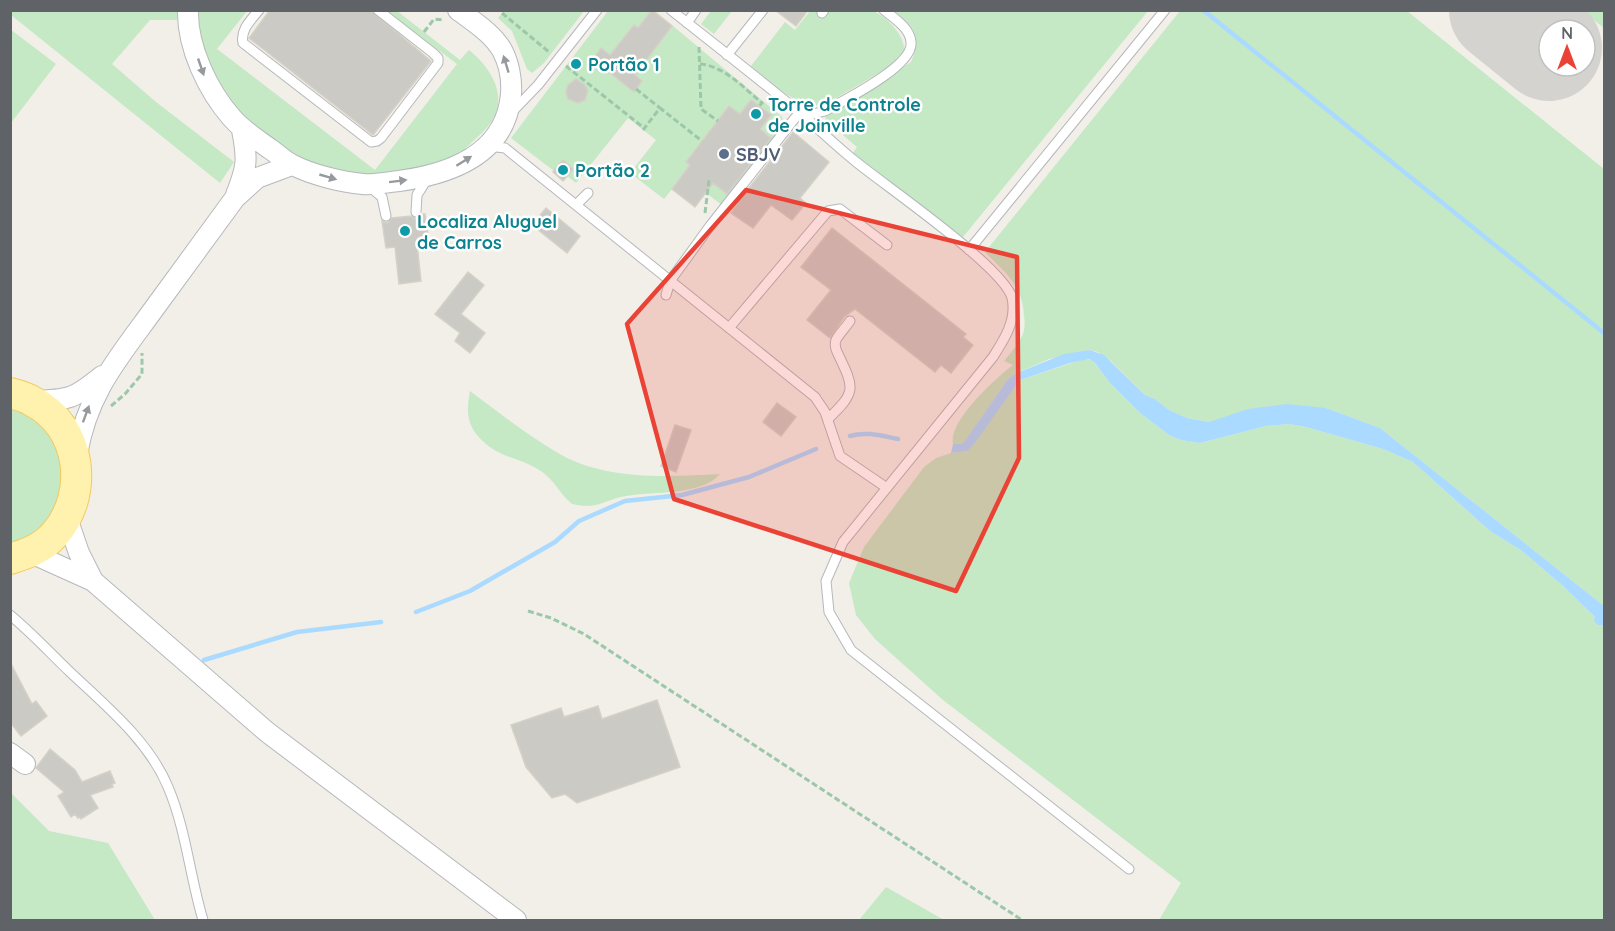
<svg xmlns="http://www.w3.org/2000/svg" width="1615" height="931" font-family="Quicksand,sans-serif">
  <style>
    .green { fill: #c5e8c5; fill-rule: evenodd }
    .water { fill: #aadaff }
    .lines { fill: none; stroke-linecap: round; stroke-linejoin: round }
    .stream { stroke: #aadaff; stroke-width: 4.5 }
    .runway { stroke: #d4d3d0; stroke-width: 106 }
    .building { fill: #cccac5; stroke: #d6d1c6; stroke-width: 1.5 }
    .lane-casing { stroke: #b5b8bc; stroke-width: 11 }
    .street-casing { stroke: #b5b8bc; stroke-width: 22 }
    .primary-casing { stroke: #f2c960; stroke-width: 32 }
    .path { stroke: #9cc7a9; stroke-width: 3; stroke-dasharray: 6 3; stroke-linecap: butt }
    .lane { stroke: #fff; stroke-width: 9 }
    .street { stroke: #fff; stroke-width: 20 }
    .primary { stroke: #fff2af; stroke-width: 30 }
    .oneway { fill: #979a9d }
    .marked { fill: #ea4335; fill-opacity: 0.2; stroke: #ea4335; stroke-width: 4.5; stroke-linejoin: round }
    .culture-dot { fill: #0f9aa8; stroke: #fff; stroke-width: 2 }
    .service-dot { fill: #5c6f8a; stroke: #fff; stroke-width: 2 }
    .labels { text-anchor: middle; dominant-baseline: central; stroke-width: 5; stroke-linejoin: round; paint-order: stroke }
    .culture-label { font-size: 18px; font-weight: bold; fill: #0d838f; stroke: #fff; text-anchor: start }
    .service-label { font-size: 18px; font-weight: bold; fill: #4e5e75; stroke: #fff; text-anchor: start }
  </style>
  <rect width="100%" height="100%" fill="#f1efe8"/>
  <path class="green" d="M 10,11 L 177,11 L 177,20 L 150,20 L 112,64 L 156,102 L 234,162 L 220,183 L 11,15 Z
    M 199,11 L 247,11 L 217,49 L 375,170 L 457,64 L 387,11 L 397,11 L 460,60 L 469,50 C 488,65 507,92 494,117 C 490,126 481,134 473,141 C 466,148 458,157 448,161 C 416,173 380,178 345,173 C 311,167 280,147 253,126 C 242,118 232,108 224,97 C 210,78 197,34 199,11 Z
    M 504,11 L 504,10 L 584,11 L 544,63 L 532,73 L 527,69 L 512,31 L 498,18 Z
    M 608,11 L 655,11 L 782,117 L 784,126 L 723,206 L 683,175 L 664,199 L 630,173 L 656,140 L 628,118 L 576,183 L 567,176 L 573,169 L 563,161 L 554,171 L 511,138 ZM 729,106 L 769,136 L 725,192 L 686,162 Z
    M 711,11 L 732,11 L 714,34 L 701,24 Z
    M 810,11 C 821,11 865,8 873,11 C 886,16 905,35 904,50 L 891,66 L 824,105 C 797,109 771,82 751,66 L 785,22 L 795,30 Z
    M 894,11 L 1148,11 L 963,237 L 853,153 L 857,147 L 825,120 L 826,116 L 911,62 C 922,36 915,27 894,11 Z
    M 1180,11 L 1407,11 L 1604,169 L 1604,606 L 1380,428 L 1326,408 L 1209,422 L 1187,418 L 1169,410 L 1155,399 L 1145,395 L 1111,361 L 1098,352 L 1090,350 L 1049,359 L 1015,374 L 1008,379 L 965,442 L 962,444 L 953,444 C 948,421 996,378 1013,365 L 1004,361 C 1010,353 1019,344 1023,334 C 1025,328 1025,321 1024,315 C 1022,284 1005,273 985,252 Z
    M 1582,11 L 1604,11 L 1604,28 Z
    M 10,29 L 56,64 L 11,123 L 10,123 Z
    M 1084,359 L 1092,360 L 1110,383 L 1140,413 L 1169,435 L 1181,440 L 1200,443 L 1266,426 L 1289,424 L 1306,427 L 1383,449 L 1413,462 L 1490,531 L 1522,551 L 1562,585 L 1595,617 L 1598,625 L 1604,626 L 1604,920 L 1159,920 L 1181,883 L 943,700 L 875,639 L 856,615 L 849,583 L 864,547 L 924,467 L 936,458 L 951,453 L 967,451 L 1020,380 Z
    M 470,391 C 497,411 524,433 553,450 C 601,481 665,477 720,474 C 702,496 653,491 626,496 C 603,500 599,510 572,504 C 562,496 557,485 547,476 C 525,456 498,461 477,435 C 466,421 467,408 470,391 Z
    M 10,406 C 84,428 82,523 10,547 Z
    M 11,793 L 49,831 L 108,843 L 155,920 L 11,920 Z
    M 886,887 L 944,920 L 859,920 Z"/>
  <path class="water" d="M 1090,350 L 1104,355 L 1145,395 L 1155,399 L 1169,410 L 1187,418 L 1209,422 L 1248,409 L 1287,404 L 1326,408 L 1380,428 L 1604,606 L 1604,626 L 1598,625 L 1594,621 L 1595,617 L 1562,585 L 1522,551 L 1490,531 L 1413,462 L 1383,449 L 1306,427 L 1289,424 L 1266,426 L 1200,443 L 1181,440 L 1169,435 L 1140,413 L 1110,383 L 1094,362 L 1089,359 L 1070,363 L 1020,380 L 974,444 L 967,451 L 951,453 L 953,444 L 962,444 L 965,441 L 1008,379 L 1015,374 L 1064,354 Z"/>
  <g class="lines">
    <path class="stream" d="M 1203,10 L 1604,333
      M 850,436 C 866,431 882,436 898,439
      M 416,612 L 470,591 L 555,542 L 579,521 L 625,501 L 682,495 L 749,477 L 816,449
      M 204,660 L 297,632 L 381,622"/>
    <path class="runway" d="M 1502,10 L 1549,48"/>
  </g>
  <path class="building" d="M 270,10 L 370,10 L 431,61 L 373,135 L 249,38 Z
    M 652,10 L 672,26 L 635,75 L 642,81 L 634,92 L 593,59 L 601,48 L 610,55 L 634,25 L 638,28 Z
    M 775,10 L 808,10 L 796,26 Z
    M 576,79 L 584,84 L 588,90 L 585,100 L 578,103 L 568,99 L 566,92 L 568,85 Z
    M 751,100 L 771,115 L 760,129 L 771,138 L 727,194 L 713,183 L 695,207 L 672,189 L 690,165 L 686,162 L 729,106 L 740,114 Z
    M 793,132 L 829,162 L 800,198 L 806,203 L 792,220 L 771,205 L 753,228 L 731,213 L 738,202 Z
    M 563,160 L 573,169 L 563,181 L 553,172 Z
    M 546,208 L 580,236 L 567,253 L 532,225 Z
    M 422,214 L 425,214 L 429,242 L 417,244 L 421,281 L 399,284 L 395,247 L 386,248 L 382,221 L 387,223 L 392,218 L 411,216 L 416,219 Z
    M 832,228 L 966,334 L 963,337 L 973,345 L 951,373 L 941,365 L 935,372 L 855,309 L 844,317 L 830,338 L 807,320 L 831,290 L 801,267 Z
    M 468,272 L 484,285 L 461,314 L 485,333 L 470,353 L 455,341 L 460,333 L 435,314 Z
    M 777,403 L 796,417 L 781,436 L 763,422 Z
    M 675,425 L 691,430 L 676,472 L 661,466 Z
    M 10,662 L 32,704 L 36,701 L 47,716 L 21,736 L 10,722 Z
    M 657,700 L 680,767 L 577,803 L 565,794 L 552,798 L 526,767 L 511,725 L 561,708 L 564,717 L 598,706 L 602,719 Z
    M 50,749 L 75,770 L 82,782 L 110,771 L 115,783 L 112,784 L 113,787 L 90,795 L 98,808 L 81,819 L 80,817 L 78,818 L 75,814 L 71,817 L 58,796 L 64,792 L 36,768 Z"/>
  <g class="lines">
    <defs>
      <path id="lane" d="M 259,10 C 251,20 240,30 243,43 L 371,142 L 377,141 L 381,138 L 438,63 L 438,58 L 433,53 L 378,10
        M 671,10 C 714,44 758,78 800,113 C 818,128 836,146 855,161 C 884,185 1004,267 1012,298 C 1017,320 1004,340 993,357 L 843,542 L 826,581 L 829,612 L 851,650 L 1129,869
        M 822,13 L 824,10
        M 687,23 L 696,10
        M 727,55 L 763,10
        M 512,112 L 538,85 L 597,10
        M 799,113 L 813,114 L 825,111 C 844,100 914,66 911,42 C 910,28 894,18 884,10
        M 488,146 L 505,148 L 815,397 L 825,412 L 840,456 L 887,488
        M 370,187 L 382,197 L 386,216
        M 576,205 L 588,193
        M 416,212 L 417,195 L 427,179
        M 969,250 L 1165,10
        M 666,295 L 670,281 L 710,226 L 799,113
        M 729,328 L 828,211 L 840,209 L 887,245
        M 828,419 C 856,392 855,389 838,354 C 836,350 834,345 836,340 C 839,334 846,327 850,321
        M 10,615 C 32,633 51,654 70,672 C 106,706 149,741 168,787 C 186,829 190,877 203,920"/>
      <path id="street" d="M 188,10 C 187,47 208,91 232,118 C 243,131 257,139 270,149 C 278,154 285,162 293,165 C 312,175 342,182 363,184 C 375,185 388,182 399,181 C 451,174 506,154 511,94 C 512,80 509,63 502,50 C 492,33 474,22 458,10
        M 236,195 C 247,167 248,160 242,130
        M 33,401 C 69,400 74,399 102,376
        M 77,455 C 87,392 120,356 156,306 C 182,270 209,234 235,198 L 257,178 L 292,165
        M 67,518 L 79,553 L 93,581
        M 31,553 L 93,581 L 267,732 L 516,920
        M 10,753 L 25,764"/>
      <path id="primary" d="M 10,393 C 18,395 26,397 32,401 C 82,426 90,495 54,535 C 43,548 26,554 10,559"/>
    </defs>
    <use href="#lane" class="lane-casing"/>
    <use href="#street" class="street-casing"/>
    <use href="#primary" class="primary-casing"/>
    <path class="path" d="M 502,13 L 549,52
      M 424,32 L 434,19 L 444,20
      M 699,47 L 701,109 L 718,121
      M 700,64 C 724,66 744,88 762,103 L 759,106
      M 566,66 L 644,128
      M 636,89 L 660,108
      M 643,130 L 660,108 L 702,141
      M 705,213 L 709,180
      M 111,406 L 125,394 L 142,374 L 142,353
      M 528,611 L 551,618 L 584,634 L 1022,920"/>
    <use href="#lane" class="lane"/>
    <use href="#street" class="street"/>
    <use href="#primary" class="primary"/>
  </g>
  <defs><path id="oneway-solid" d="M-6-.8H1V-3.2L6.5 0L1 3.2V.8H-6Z" transform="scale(1.5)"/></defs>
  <g class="oneway">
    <use href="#oneway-solid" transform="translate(506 64) rotate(-107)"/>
    <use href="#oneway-solid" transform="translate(201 67) rotate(71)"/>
    <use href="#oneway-solid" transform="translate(464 161) rotate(-32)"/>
    <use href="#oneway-solid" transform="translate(328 177) rotate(16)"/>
    <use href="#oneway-solid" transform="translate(398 181) rotate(-7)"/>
    <use href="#oneway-solid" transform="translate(86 414) rotate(-70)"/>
  </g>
  <path class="marked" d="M 746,190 L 1017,257 L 1019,458 L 956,591 L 674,499 L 627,324 Z"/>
  <g class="culture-dot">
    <circle cx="576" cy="64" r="6"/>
    <circle cx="756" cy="114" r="6"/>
    <circle cx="563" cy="170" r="6"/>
    <circle cx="405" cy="231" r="6"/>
  </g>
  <circle class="service-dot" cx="724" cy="154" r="6"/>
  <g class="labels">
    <g class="culture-label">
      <text x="588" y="64">Portão 1</text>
      <text x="768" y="104">Torre de Controle<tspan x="768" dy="21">de Joinville</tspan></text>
      <text x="575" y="170">Portão 2</text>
      <text x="417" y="221">Localiza Aluguel<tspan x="417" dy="21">de Carros</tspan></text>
    </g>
    <g class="service-label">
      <text x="736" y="154">SBJV</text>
    </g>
  </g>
  <rect width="1615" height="931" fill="none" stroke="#5f6368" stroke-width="24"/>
  <g transform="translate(1567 48)"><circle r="28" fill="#ffffff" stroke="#bfc1c3" stroke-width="1.5"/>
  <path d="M0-4.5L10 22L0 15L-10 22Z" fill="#ea4335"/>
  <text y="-9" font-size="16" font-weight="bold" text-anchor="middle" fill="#5f6368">N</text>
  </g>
</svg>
